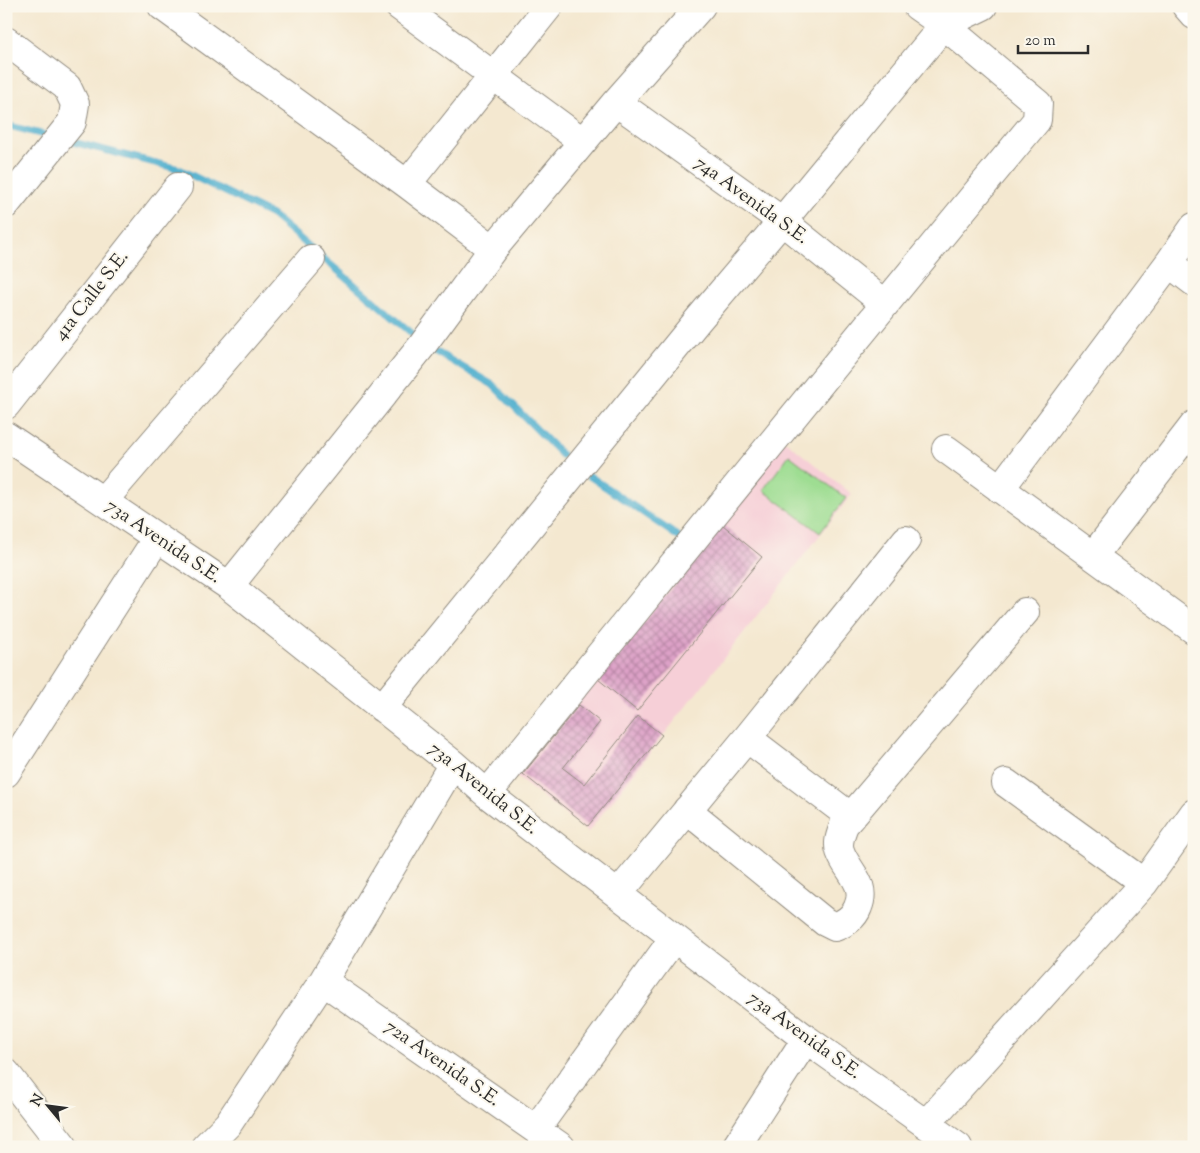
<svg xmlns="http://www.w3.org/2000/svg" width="1200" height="1153" font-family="'Sorts Mill Goudy',serif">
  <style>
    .built { fill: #f6cfd7 }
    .green { fill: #9edd92; stroke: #64845e }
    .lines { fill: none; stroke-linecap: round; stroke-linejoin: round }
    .stream { stroke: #50afce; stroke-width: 7 }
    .building { fill: url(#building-cross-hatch) }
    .minor-casing { stroke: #908a7e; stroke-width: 30 }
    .minor { stroke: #fff; stroke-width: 28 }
    .labels { text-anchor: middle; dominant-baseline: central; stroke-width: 4; stroke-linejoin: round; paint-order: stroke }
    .street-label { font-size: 19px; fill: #2b2b2b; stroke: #fbf7ec }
  </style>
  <defs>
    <pattern id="building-cross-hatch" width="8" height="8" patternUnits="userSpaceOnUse" patternTransform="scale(1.25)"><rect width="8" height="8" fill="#dda1c7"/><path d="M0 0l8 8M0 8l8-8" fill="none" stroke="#b383a2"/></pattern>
  </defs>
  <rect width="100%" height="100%" fill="#fbf7ec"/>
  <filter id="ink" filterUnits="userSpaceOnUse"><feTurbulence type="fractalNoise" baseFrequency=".02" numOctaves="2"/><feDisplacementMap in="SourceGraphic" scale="10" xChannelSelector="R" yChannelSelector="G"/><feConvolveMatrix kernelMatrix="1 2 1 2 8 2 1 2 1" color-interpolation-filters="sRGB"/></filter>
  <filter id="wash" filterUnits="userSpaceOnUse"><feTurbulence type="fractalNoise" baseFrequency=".0096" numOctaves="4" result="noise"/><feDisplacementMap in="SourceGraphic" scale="20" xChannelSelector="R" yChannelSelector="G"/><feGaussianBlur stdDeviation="1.12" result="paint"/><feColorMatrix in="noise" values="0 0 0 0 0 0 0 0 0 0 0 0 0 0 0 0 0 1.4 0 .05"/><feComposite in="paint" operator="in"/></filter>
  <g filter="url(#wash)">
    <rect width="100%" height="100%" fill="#f4e8d0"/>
    <path class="built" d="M 784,440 L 852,494 L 588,832 L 515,776 Z"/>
    <path class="green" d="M 789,455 L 846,498 L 820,533 L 763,490 Z"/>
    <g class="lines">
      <path class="stream" d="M 6,125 L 52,137
        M 65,140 L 179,169 L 272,215 L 414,335
        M 435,351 L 493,385 L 562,455
        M 588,475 L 683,540"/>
    </g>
    <g id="blocks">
      <path class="building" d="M 723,525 L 762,557 L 637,711 L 598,679 Z
        M 579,705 L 600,722 L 563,768 L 584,784 L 638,716 L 662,735 L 588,826 L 523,774 Z"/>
    </g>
  </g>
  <g filter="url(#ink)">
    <use href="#blocks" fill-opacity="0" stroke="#908a7e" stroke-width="1"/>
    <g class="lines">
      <defs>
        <path id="minor" d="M 162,6 L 407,184 L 493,249
          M 399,6 L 582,141
          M 1186,6 L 1194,15
          M 6,41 L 67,87 L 75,104 L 72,122 L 6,204
          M 616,102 L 782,221 L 884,303
          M 407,184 L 549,6
          M 1169,263 L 1194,282
          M 6,405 L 178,187
          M 6,436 L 229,586 L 453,764 L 487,794 L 806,1039 L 958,1147
          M 946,449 L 1194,630
          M 1000,489 L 1169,263 L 1194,227
          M 103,501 L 311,259
          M 1093,556 L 1194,425
          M 229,586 L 421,347 L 493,249 L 616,102 L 701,6
          M 382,708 L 698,320 L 788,214 L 944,25 L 983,6
          M 747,738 L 851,817
          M 6,773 L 157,538
          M 1006,783 L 1144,883
          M 487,794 C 670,569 851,343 1037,120 L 1038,104 L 944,25 L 917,6
          M 687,810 L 825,922 L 835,927 C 845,923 854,918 858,907 C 868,883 847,872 840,851 C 837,842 841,834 844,825 L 1025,612
          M 618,894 L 747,738 L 906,540
          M 323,981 L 561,1147
          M 6,1073 L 64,1147
          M 926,1124 L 1144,883 L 1194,813
          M 536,1129 L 674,938
          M 205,1147 L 228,1124 L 323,981 L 453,764
          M 736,1147 L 806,1039"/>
      </defs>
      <use href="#minor" class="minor-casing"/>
      <use href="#minor" class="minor"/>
    </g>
  </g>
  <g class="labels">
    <g class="street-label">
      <text transform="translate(751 201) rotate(36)">74a Avenida S.E.</text>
      <text transform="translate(92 296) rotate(-52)">41a Calle S.E.</text>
      <text transform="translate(163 542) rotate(34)">73a Avenida S.E.</text>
      <text transform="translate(483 789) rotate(39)">73a Avenida S.E.</text>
      <text transform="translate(804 1036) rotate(36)">73a Avenida S.E.</text>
      <text transform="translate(442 1064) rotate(35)">72a Avenida S.E.</text>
    </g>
  </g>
  <rect width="1200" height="1153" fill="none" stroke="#fbf7ec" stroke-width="25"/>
  <g transform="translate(48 1106) rotate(299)" stroke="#fbf7ec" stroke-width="4" paint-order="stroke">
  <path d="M0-4L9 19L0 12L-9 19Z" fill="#2b2b2b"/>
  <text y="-8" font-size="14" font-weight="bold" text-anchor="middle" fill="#2b2b2b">N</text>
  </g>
  <path d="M1018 45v8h70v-8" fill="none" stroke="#2b2b2b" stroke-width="2.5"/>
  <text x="1025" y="45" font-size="15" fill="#2b2b2b" stroke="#fbf7ec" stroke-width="4" paint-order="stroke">20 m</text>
</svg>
